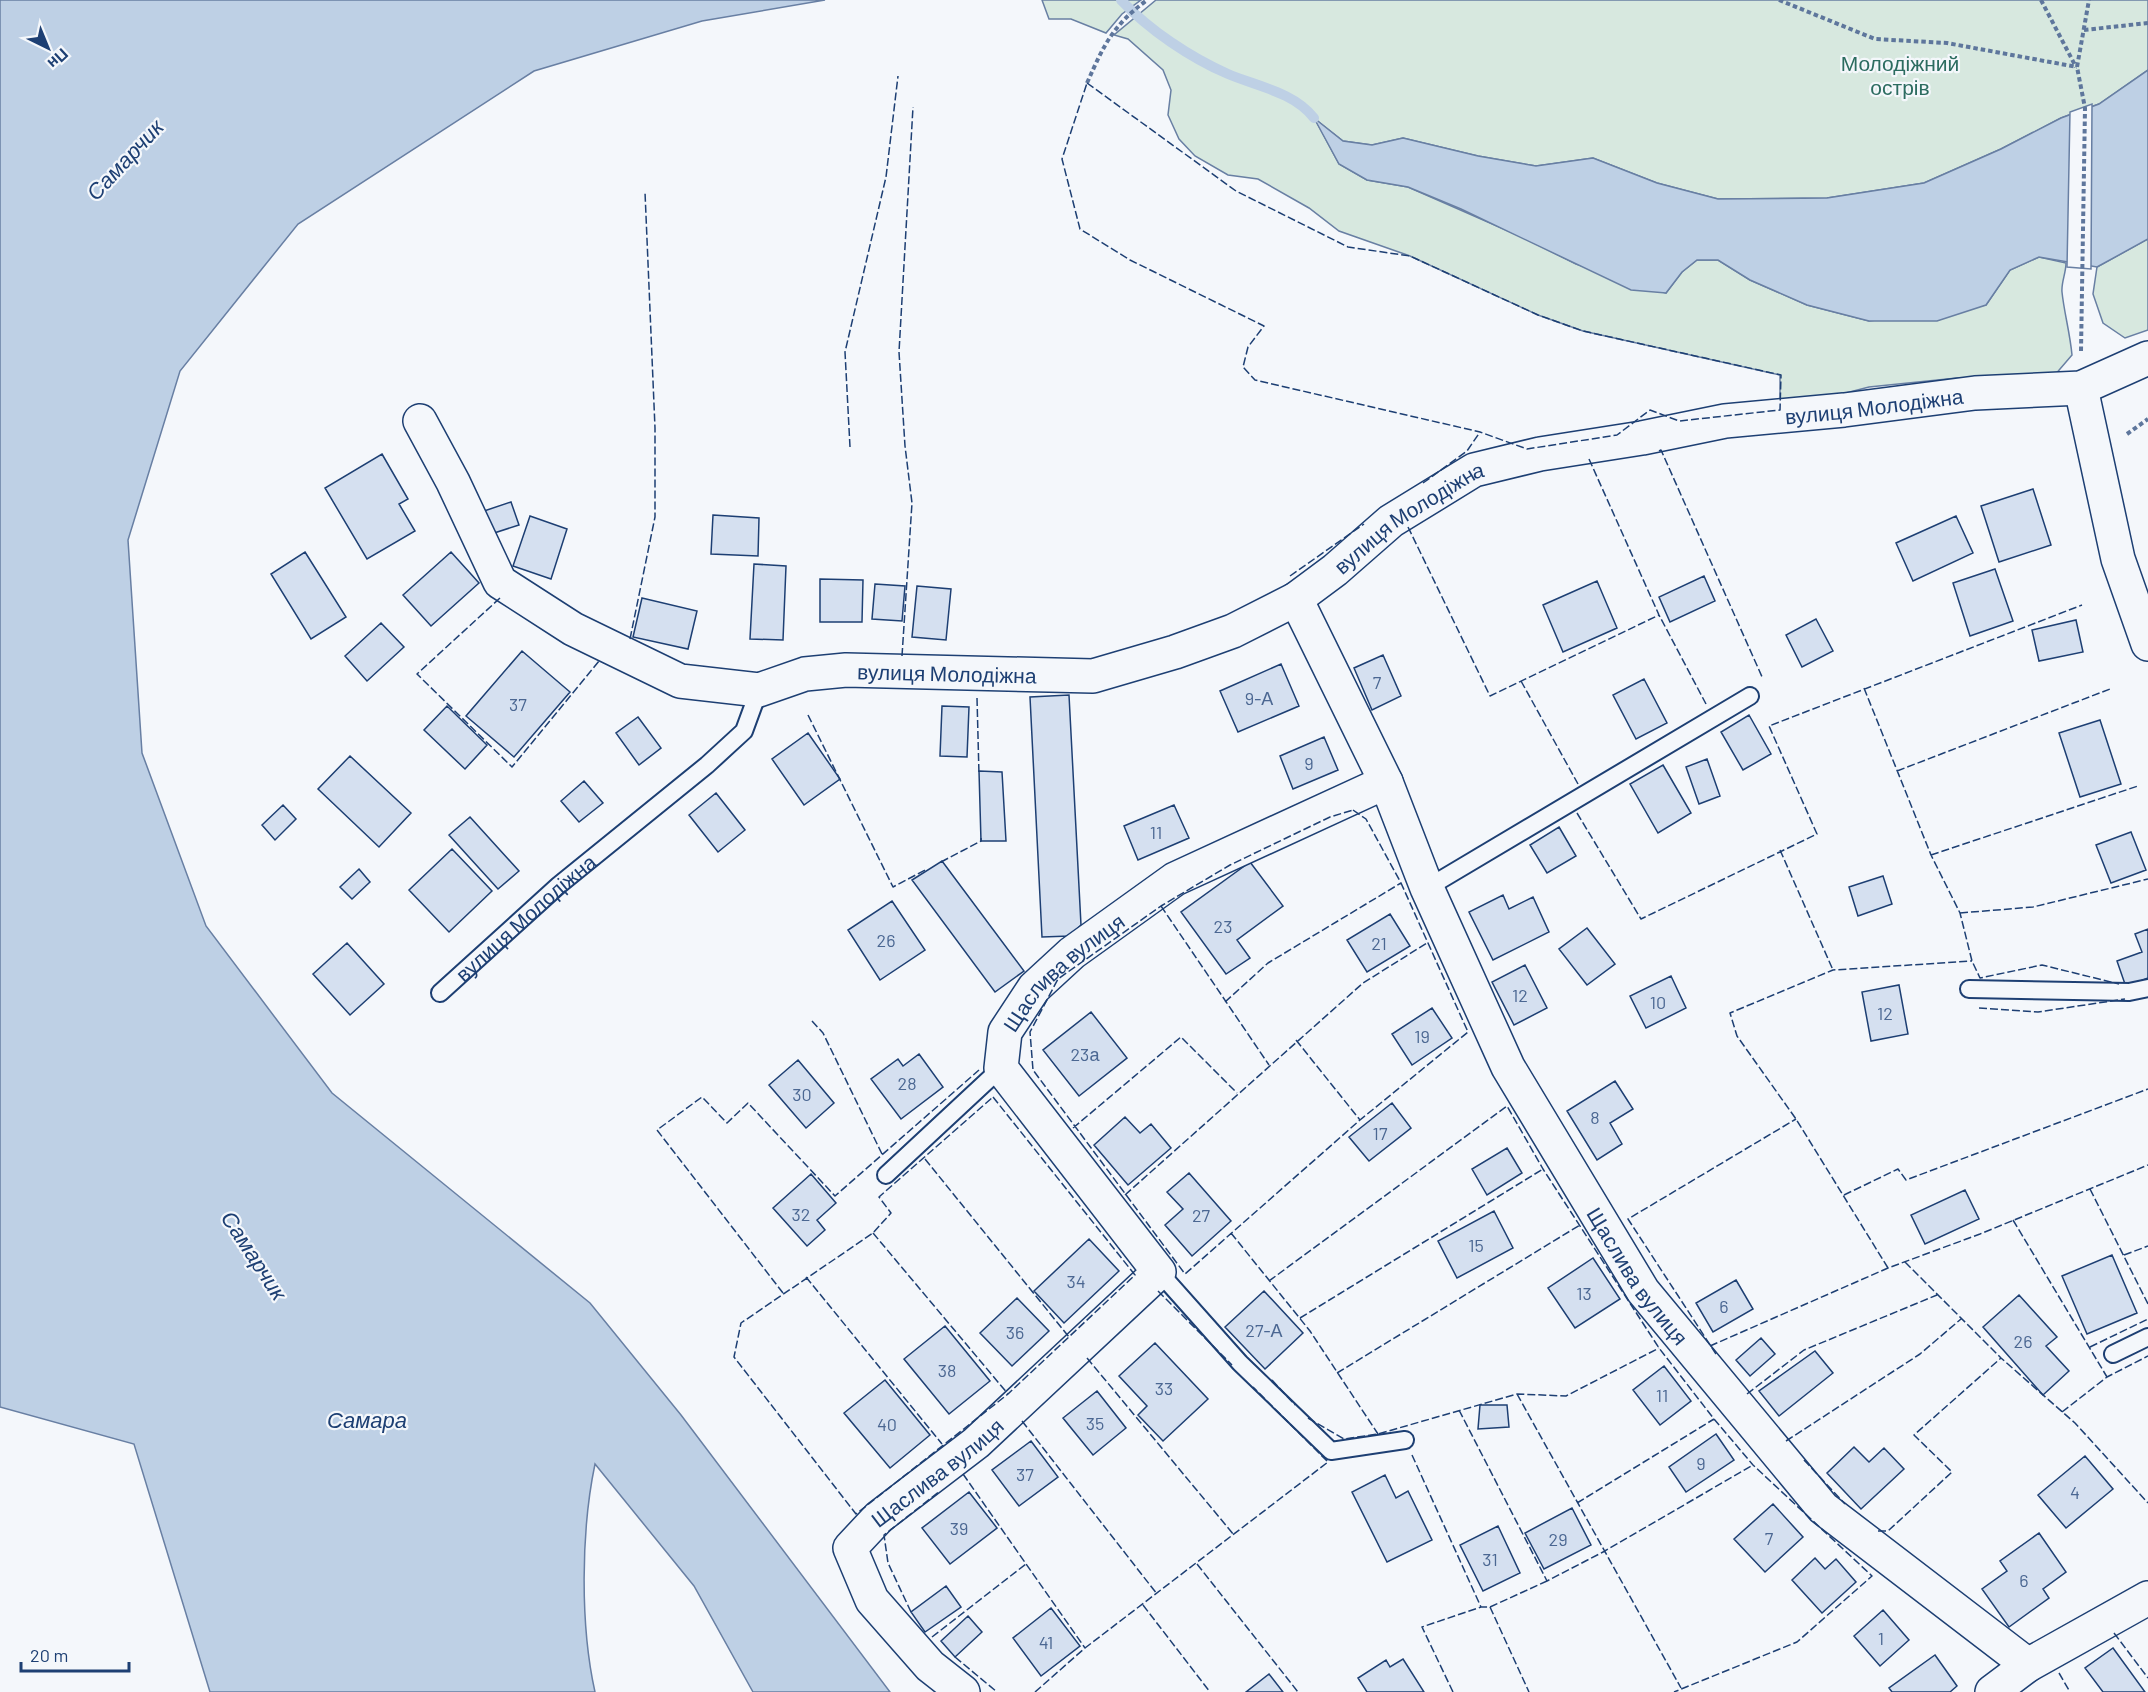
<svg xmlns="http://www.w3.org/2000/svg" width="2148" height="1692" font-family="Barlow,sans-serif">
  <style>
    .green { fill: #d7e8df; stroke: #687fa3; stroke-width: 1.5 }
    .water { fill: #bed0e5; stroke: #687fa3; stroke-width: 1.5 }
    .pier { fill: #f4f7fb; stroke: #687fa3; stroke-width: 1.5 }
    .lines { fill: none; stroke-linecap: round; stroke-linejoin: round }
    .stream { stroke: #bed0e5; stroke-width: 10 }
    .building { fill: #d5e0f0; stroke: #1d3f73; stroke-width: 1.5 }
    .service-casing { stroke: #1d3f73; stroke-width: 20 }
    .minor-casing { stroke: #1d3f73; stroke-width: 36 }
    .path { stroke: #5e769c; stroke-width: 4; stroke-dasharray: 4.5 3; stroke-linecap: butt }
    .service { stroke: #f4f7fb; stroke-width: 16 }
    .minor { stroke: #f4f7fb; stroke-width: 33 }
    .fence { stroke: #1d3f73; stroke-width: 1.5; stroke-dasharray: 8 3; stroke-linecap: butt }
    .labels { text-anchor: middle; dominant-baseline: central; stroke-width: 4.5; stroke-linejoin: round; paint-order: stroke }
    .number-label { font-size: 18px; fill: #4b6792 }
    .park-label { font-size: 21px; fill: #2c6c60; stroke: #f4f7fb }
    .street-label { font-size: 21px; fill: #1d3f73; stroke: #f4f7fb }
    .water-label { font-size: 22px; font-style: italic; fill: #1d3f73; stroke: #f4f7fb }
  </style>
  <rect width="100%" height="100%" fill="#f4f7fb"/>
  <path class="green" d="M 1042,0 L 1141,0 L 1122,14 L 1106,33 L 1071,19 L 1049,19 Z
    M 1156,0 L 2148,0 L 2148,70 L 2099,104 L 2061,118 L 2001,149 L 1924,183 L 1827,198 L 1718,199 L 1657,183 L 1593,158 L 1536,166 L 1478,156 L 1403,138 L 1372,145 L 1343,141 L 1315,119 L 1339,164 L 1367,180 L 1408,187 L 1522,237 L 1576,264 L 1666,293 L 1682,272 L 1697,260 L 1718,260 L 1750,280 L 1807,305 L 1869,321 L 1986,305 L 2010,270 L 2039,257 L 2066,263 C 2066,273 2061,283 2062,292 C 2064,312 2070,333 2072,355 L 2054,376 L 1957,378 L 1869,387 L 1780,410 L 1780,375 L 1583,331 L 1538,315 L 1410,256 L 1339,231 L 1309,208 L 1258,179 L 1228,175 L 1195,156 L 1179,139 L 1168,115 L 1171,90 L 1163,70 L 1128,39 L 1114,35 Z
    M 2148,239 L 2148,330 L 2125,338 L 2103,323 L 2093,294 L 2097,267 Z"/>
  <path class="water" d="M 0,0 L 825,0 L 702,21 L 534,71 L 298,224 L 180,371 L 128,540 L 142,753 L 206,926 L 332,1093 L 590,1303 L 681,1415 L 890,1692 L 753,1692 L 694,1586 L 595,1464 C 581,1531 580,1625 595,1692 L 210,1692 L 134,1444 L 0,1407 Z
    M 2148,70 L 2148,239 L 2097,267 L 2039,257 L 2010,270 L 1986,305 L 1937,321 L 1869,321 L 1807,305 L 1750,280 L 1718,260 L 1697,260 L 1682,272 L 1666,293 L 1631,290 L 1461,209 L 1408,187 L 1367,180 L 1339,164 L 1314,118 L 1343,141 L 1372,145 L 1403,138 L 1478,156 L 1536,166 L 1593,158 L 1657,183 L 1718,199 L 1827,198 L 1924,183 L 2001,149 L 2061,118 L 2099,104 Z"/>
  <path class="pier" d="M 2092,104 L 2091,269 L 2067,267 L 2070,112 Z"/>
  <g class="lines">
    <path class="stream" d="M 1121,0 C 1149,30 1191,58 1228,74 C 1256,86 1294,92 1314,118"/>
  </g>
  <path class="building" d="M 382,454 L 408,499 L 399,504 L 415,531 L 367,559 L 325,488 Z
    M 2033,489 L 2051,545 L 1999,562 L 1981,506 Z
    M 511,502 L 519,525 L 488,535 L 481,512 Z
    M 713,515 L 759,518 L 758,556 L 711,554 Z
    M 530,516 L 567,529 L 551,579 L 513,566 Z
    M 1956,516 L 1973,553 L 1913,581 L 1896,543 Z
    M 305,552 L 346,617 L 311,639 L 271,574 Z
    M 451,552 L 479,583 L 431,626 L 403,595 Z
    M 754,564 L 786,566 L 783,640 L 750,639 Z
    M 1995,569 L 2013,621 L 1970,636 L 1953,583 Z
    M 1704,576 L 1715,601 L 1670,622 L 1659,597 Z
    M 820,579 L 863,580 L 862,622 L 820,622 Z
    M 1597,581 L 1617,628 L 1563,652 L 1543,605 Z
    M 875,584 L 905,586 L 902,621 L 872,619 Z
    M 917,586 L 951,589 L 946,640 L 912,637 Z
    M 642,598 L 697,611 L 688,649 L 633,637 Z
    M 1816,619 L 1833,651 L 1802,667 L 1786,635 Z
    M 2076,620 L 2083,652 L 2039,661 L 2032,630 Z
    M 381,623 L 404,647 L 367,681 L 345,656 Z
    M 522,651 L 570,692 L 514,757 L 466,716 Z
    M 1383,655 L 1401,696 L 1372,710 L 1354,668 Z
    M 1281,664 L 1299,706 L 1238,732 L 1220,691 Z
    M 1644,679 L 1667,723 L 1636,739 L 1613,695 Z
    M 1069,695 L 1081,925 L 1070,936 L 1042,937 L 1030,697 Z
    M 447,706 L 487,745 L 465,769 L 424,730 Z
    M 942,706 L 969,707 L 967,757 L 940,756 Z
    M 1749,715 L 1771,754 L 1743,770 L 1721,732 Z
    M 638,717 L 661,748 L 639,765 L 616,733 Z
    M 2100,720 L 2121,784 L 2080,797 L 2059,733 Z
    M 808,733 L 840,779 L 804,805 L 772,759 Z
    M 1324,737 L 1338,770 L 1293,789 L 1280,756 Z
    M 350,756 L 411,813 L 379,847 L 318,789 Z
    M 1707,759 L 1720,796 L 1699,804 L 1686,767 Z
    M 1663,765 L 1691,813 L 1658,833 L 1630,784 Z
    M 979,771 L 1002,772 L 1006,841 L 981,841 Z
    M 584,781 L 603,803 L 579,822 L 561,801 Z
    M 716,793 L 745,830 L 718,852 L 689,815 Z
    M 283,805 L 296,819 L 275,840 L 262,825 Z
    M 1174,805 L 1189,838 L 1138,860 L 1124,826 Z
    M 470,817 L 519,871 L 498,889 L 449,835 Z
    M 1559,827 L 1576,856 L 1547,873 L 1530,845 Z
    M 2131,832 L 2146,870 L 2111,883 L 2096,845 Z
    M 452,849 L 492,891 L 449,932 L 409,890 Z
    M 942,861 L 1024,971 L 995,992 L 912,880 Z
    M 1250,862 L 1283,906 L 1237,940 L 1250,958 L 1226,974 L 1181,912 Z
    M 359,869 L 370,882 L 352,899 L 340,887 Z
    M 1883,876 L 1892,904 L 1858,916 L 1849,887 Z
    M 1503,895 L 1509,909 L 1533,897 L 1549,932 L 1493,960 L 1469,912 Z
    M 892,901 L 925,950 L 880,980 L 848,930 Z
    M 1390,914 L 1410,946 L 1367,972 L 1347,940 Z
    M 1587,928 L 1615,964 L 1587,985 L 1559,949 Z
    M 2148,929 L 2148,978 L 2126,987 L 2117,961 L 2142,952 L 2135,934 Z
    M 347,943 L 384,984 L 350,1015 L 313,974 Z
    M 1525,965 L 1547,1008 L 1514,1025 L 1492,982 Z
    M 1671,976 L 1686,1008 L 1646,1028 L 1630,996 Z
    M 1899,985 L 1908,1034 L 1871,1041 L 1862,992 Z
    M 1432,1008 L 1452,1038 L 1412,1065 L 1392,1034 Z
    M 1091,1012 L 1127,1058 L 1079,1096 L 1043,1050 Z
    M 919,1054 L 943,1087 L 901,1119 L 871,1079 L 898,1059 L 903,1066 Z
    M 798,1060 L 834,1103 L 806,1128 L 769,1085 Z
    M 1615,1081 L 1633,1109 L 1610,1123 L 1622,1144 L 1597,1160 L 1567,1111 Z
    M 1392,1103 L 1411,1128 L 1369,1161 L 1349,1137 Z
    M 1125,1117 L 1140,1133 L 1151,1124 L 1171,1148 L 1128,1185 L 1094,1145 Z
    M 1507,1148 L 1522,1173 L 1487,1195 L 1472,1169 Z
    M 1189,1173 L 1231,1221 L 1192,1256 L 1165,1225 L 1183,1209 L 1167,1192 Z
    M 811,1174 L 836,1203 L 817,1220 L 825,1230 L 807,1246 L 773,1208 Z
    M 1965,1190 L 1979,1219 L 1925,1244 L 1911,1215 Z
    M 1494,1211 L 1513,1248 L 1457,1278 L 1438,1241 Z
    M 1089,1239 L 1119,1271 L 1064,1323 L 1034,1291 Z
    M 2112,1255 L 2137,1313 L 2087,1334 L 2062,1276 Z
    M 1593,1258 L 1620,1299 L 1575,1328 L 1548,1288 Z
    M 1736,1280 L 1753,1309 L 1713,1332 L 1696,1303 Z
    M 1264,1291 L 1303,1333 L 1265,1369 L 1225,1327 Z
    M 2019,1295 L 2057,1337 L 2046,1346 L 2069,1371 L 2043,1395 L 1983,1327 Z
    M 1017,1298 L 1049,1331 L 1012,1366 L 980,1333 Z
    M 945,1326 L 990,1381 L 949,1414 L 904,1359 Z
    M 1761,1338 L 1775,1354 L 1750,1376 L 1736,1360 Z
    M 1155,1343 L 1208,1399 L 1163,1441 L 1138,1415 L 1147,1406 L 1119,1376 Z
    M 1815,1351 L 1833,1373 L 1779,1416 L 1759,1391 Z
    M 1664,1366 L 1691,1401 L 1660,1425 L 1633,1390 Z
    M 885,1380 L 930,1435 L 890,1468 L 844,1413 Z
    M 1097,1391 L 1126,1428 L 1093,1455 L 1063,1418 Z
    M 1480,1405 L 1507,1405 L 1509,1427 L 1478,1429 Z
    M 1716,1434 L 1734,1460 L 1686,1492 L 1669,1467 Z
    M 1031,1441 L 1058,1477 L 1019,1506 L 992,1470 Z
    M 1854,1447 L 1869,1462 L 1884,1448 L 1904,1469 L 1861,1509 L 1827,1473 Z
    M 2085,1456 L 2113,1489 L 2066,1528 L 2038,1495 Z
    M 1385,1475 L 1396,1498 L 1408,1491 L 1432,1540 L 1387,1562 L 1352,1492 Z
    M 969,1492 L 997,1528 L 950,1564 L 922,1528 Z
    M 1773,1504 L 1803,1537 L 1765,1572 L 1734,1539 Z
    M 1572,1508 L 1591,1545 L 1544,1569 L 1525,1533 Z
    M 1498,1526 L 1520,1573 L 1483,1591 L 1460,1545 Z
    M 2039,1533 L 2066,1572 L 2043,1589 L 2049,1598 L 2009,1627 L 1982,1589 L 2007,1571 L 2000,1561 Z
    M 1815,1558 L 1825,1569 L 1836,1559 L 1856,1582 L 1822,1613 L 1792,1580 Z
    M 946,1586 L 961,1607 L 925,1632 L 911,1612 Z
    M 1051,1608 L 1080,1646 L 1041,1676 L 1013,1638 Z
    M 1883,1610 L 1909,1640 L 1880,1666 L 1854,1636 Z
    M 968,1616 L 982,1632 L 955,1657 L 941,1641 Z
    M 2113,1648 L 2145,1692 L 2103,1692 L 2085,1668 Z
    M 1935,1655 L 1957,1686 L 1950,1692 L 1892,1692 L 1889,1688 Z
    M 1403,1659 L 1424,1692 L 1367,1692 L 1358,1678 L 1386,1660 L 1390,1667 Z
    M 1269,1674 L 1283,1692 L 1246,1692 Z"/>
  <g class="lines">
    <defs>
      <g id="service">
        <path d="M 1427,888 L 1750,696"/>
        <path d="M 1969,989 L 2129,992 L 2148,988"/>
        <path id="s1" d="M 440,993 L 559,885 L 707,765 L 744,731 L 759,690"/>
        <path d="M 886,1175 L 1001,1068"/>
        <path d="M 1159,1272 L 1240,1363 L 1331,1451 L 1405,1440"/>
        <path d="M 2113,1354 L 2148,1337"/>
      </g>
      <g id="minor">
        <path d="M 2081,388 L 2118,559 L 2148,644"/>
        <path id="s2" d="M 420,421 L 453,482 L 500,582 L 573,629 L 680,681 L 759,690 L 805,674 L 846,670 L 1093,676 L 1175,652 L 1233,631 L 1296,599 L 1335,570 L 1391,521 L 1474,470 L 1540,454 L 1642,438 L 1725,421 L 1844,410 L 1975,393 L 2081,388 L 2148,358"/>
        <path id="s3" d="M 1296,599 L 1386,782 L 1427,888 L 1508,1067 L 1643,1291 L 1823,1508 L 2028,1665"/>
        <path id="s4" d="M 963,1692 L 930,1666 L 872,1600 L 850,1548 L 879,1517 L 976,1443 L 1159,1272 L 1001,1068 L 1005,1032 L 1034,988 L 1072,953 L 1175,879 L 1386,782"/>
        <path d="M 1992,1692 L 2028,1665 L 2148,1598"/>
      </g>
    </defs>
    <use href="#service" class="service-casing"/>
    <use href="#minor" class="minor-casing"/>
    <path class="path" d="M 1779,0 L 1875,39 L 1947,43 L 2077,67
      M 2041,0 L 2076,67
      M 2084,30 L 2148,23
      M 1087,83 C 1104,45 1112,26 1147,0
      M 2081,351 L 2085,108 L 2077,67 L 2089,0
      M 2127,434 L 2148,419"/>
    <use href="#service" class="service"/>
    <use href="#minor" class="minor"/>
    <path class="fence" d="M 1087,83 L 1236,191 L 1348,247 L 1410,256 L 1538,315 L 1583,331 L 1781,375 L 1780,410 L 1679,421 L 1650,410 L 1617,435 L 1527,449 L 1480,432 L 1255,380 L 1243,367 L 1248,347 L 1264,326 L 1130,260 L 1080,229 L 1062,159 Z
      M 850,447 L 845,352 L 886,177 L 898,76
      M 1659,451 L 1661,450 L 1763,679
      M 1589,459 L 1659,615 L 1706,704
      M 1423,483 L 1467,451 L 1480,432
      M 1408,527 L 1490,696 L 1659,615
      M 1290,576 L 1364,524
      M 500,598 L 417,674 L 512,767 L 599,661
      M 630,639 L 655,517 L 655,428 L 645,192
      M 902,656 L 912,503 L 905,446 L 899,352 L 913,107
      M 1521,681 L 1578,784
      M 1864,688 L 1931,855 L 1960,913 L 1972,961 L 1980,978 L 2042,965 L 2119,984
      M 977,698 L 979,775
      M 808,715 L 893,887 L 927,869
      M 1897,771 L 2110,689
      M 1353,810 L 1366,819 L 1401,883 L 1468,1032 L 1360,1120 L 1185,1274 L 1033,1070 L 1030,1032 L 1058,979 L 1161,906 L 1230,865 L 1330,817 Z
      M 1577,813 L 1641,919 L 1817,834 L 1769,726 L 2082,605
      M 1780,850 L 1833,970
      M 1931,855 L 2138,786
      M 941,862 L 981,841 L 981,838
      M 1161,906 L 1269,1065
      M 1960,913 L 2033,907 L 2148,879
      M 1225,1002 L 1268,963 L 1401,883
      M 1979,1008 L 2038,1012 L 2125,999
      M 812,1021 L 823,1033 L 882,1154
      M 1296,1040 L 1360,1120
      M 993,1097 L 1135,1275 L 1008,1394 L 856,1514 L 734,1357 L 741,1323 L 873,1233 L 891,1213 L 879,1197 Z
      M 1073,1128 L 1181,1037 L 1237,1093
      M 925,1159 L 1069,1337
      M 2090,1189 L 2148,1304
      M 1125,1195 L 1363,983 L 1427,943
      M 1844,1195 L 1898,1169 L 1906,1180 L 2148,1089
      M 2013,1220 L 2107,1377
      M 873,1233 L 1008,1394
      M 1231,1233 L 1310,1331 L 1378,1434
      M 2124,1255 L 2148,1246
      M 1905,1262 L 2001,1358 L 2075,1423 L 2148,1503
      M 1888,1268 L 1796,1119 L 1737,1036 L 1730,1013 L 1833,970 L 1972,961
      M 806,1277 L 942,1444
      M 1269,1281 L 1507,1106 L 1543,1169 L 1659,1348 L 1714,1419 L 1753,1465 L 1872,1576 L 1797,1642 L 1674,1692
      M 1158,1291 L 1232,1365
      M 783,1293 L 657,1130 L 702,1097 L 727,1123 L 748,1103 L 835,1196 L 979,1070
      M 1300,1318 L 1543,1169
      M 1710,1346 L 1888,1268 L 1980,1234 L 2148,1165
      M 2090,1347 L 2148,1319
      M 1716,1354 L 1628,1219 L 1796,1119
      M 1087,1358 L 1234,1535
      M 1337,1373 L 1580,1225
      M 1272,1380 L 1295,1405
      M 1517,1394 L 1681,1688
      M 1747,1394 L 1804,1350 L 1937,1295
      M 1459,1410 L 1547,1581 L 1603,1552 L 1753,1465
      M 2062,1412 L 2107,1377 L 2148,1356
      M 1308,1418 L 1344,1439 L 1378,1434 L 1517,1394 L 1566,1396 L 1659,1348
      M 1022,1421 L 1157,1594
      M 1786,1441 L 1920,1354 L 1961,1319
      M 1412,1455 L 1481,1607 L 1490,1607 L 1547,1581
      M 1804,1460 L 1845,1504
      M 963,1474 L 1085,1648
      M 1577,1503 L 1714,1419
      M 1878,1531 L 1888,1531 L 1952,1472 L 1914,1435 L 2001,1358
      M 1197,1564 L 1298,1692
      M 1143,1605 L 1210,1692
      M 1490,1607 L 1529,1692
      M 911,1612 L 888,1563 L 884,1535 L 940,1491
      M 2114,1633 L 2148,1678
      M 932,1637 L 1026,1564
      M 955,1657 L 997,1692
      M 2059,1673 L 2070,1692
      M 1035,1692 L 1085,1648 L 1328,1462 L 1253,1387
      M 1453,1692 L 1422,1627 L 1481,1607"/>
  </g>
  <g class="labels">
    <g class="number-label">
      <text x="1377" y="682">7</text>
      <text x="1259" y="698">9-А</text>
      <text x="518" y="704">37</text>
      <text x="1309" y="763">9</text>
      <text x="1156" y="832">11</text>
      <text x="1223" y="926">23</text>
      <text x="886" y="940">26</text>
      <text x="1379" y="943">21</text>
      <text x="1520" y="995">12</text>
      <text x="1658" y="1002">10</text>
      <text x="1885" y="1013">12</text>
      <text x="1422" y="1036">19</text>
      <text x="1085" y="1054">23а</text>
      <text x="907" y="1083">28</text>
      <text x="802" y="1094">30</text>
      <text x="1595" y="1117">8</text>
      <text x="1380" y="1133">17</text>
      <text x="801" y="1214">32</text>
      <text x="1201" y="1215">27</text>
      <text x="1476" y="1245">15</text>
      <text x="1076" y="1281">34</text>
      <text x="1584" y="1293">13</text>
      <text x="1724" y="1306">6</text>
      <text x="1264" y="1330">27-А</text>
      <text x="1015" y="1332">36</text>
      <text x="2023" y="1341">26</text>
      <text x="947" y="1370">38</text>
      <text x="1164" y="1388">33</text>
      <text x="1662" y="1395">11</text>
      <text x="1095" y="1423">35</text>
      <text x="887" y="1424">40</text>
      <text x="1701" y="1463">9</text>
      <text x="1025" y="1474">37</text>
      <text x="2075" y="1492">4</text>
      <text x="959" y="1528">39</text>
      <text x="1769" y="1538">7</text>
      <text x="1558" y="1539">29</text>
      <text x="1490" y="1559">31</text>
      <text x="2024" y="1580">6</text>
      <text x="1881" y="1638">1</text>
      <text x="1046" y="1642">41</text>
    </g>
    <g class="park-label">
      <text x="1900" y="62">Молодіжний<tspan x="1900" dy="24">острів</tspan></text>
    </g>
    <g class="street-label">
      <text stroke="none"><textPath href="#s2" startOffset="1646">вулиця Молодіжна</textPath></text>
      <text stroke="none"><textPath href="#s2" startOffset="1160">вулиця Молодіжна</textPath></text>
      <text stroke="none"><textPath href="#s2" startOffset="656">вулиця Молодіжна</textPath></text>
      <text stroke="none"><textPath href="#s1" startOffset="114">вулиця Молодіжна</textPath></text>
      <text stroke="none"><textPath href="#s4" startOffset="980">Щаслива вулиця</textPath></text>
      <text stroke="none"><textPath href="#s3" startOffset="760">Щаслива вулиця</textPath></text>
      <text stroke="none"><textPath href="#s4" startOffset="302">Щаслива вулиця</textPath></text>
    </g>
    <g class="water-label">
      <text transform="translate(124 159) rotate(-47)">Самарчик</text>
      <text transform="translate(255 1255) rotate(57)">Самарчик</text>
      <text x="367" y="1419">Самара</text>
    </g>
  </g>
  <g transform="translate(48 48) rotate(137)" stroke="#f4f7fb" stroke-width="4.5" paint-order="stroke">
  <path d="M0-4.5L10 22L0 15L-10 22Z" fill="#1d3f73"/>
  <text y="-9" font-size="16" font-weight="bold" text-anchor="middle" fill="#1d3f73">Пн</text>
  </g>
  <path d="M21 1662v9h108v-9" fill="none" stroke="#1d3f73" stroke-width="3"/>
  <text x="30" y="1662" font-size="18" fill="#1d3f73" stroke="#f4f7fb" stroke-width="4.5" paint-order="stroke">20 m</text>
</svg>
